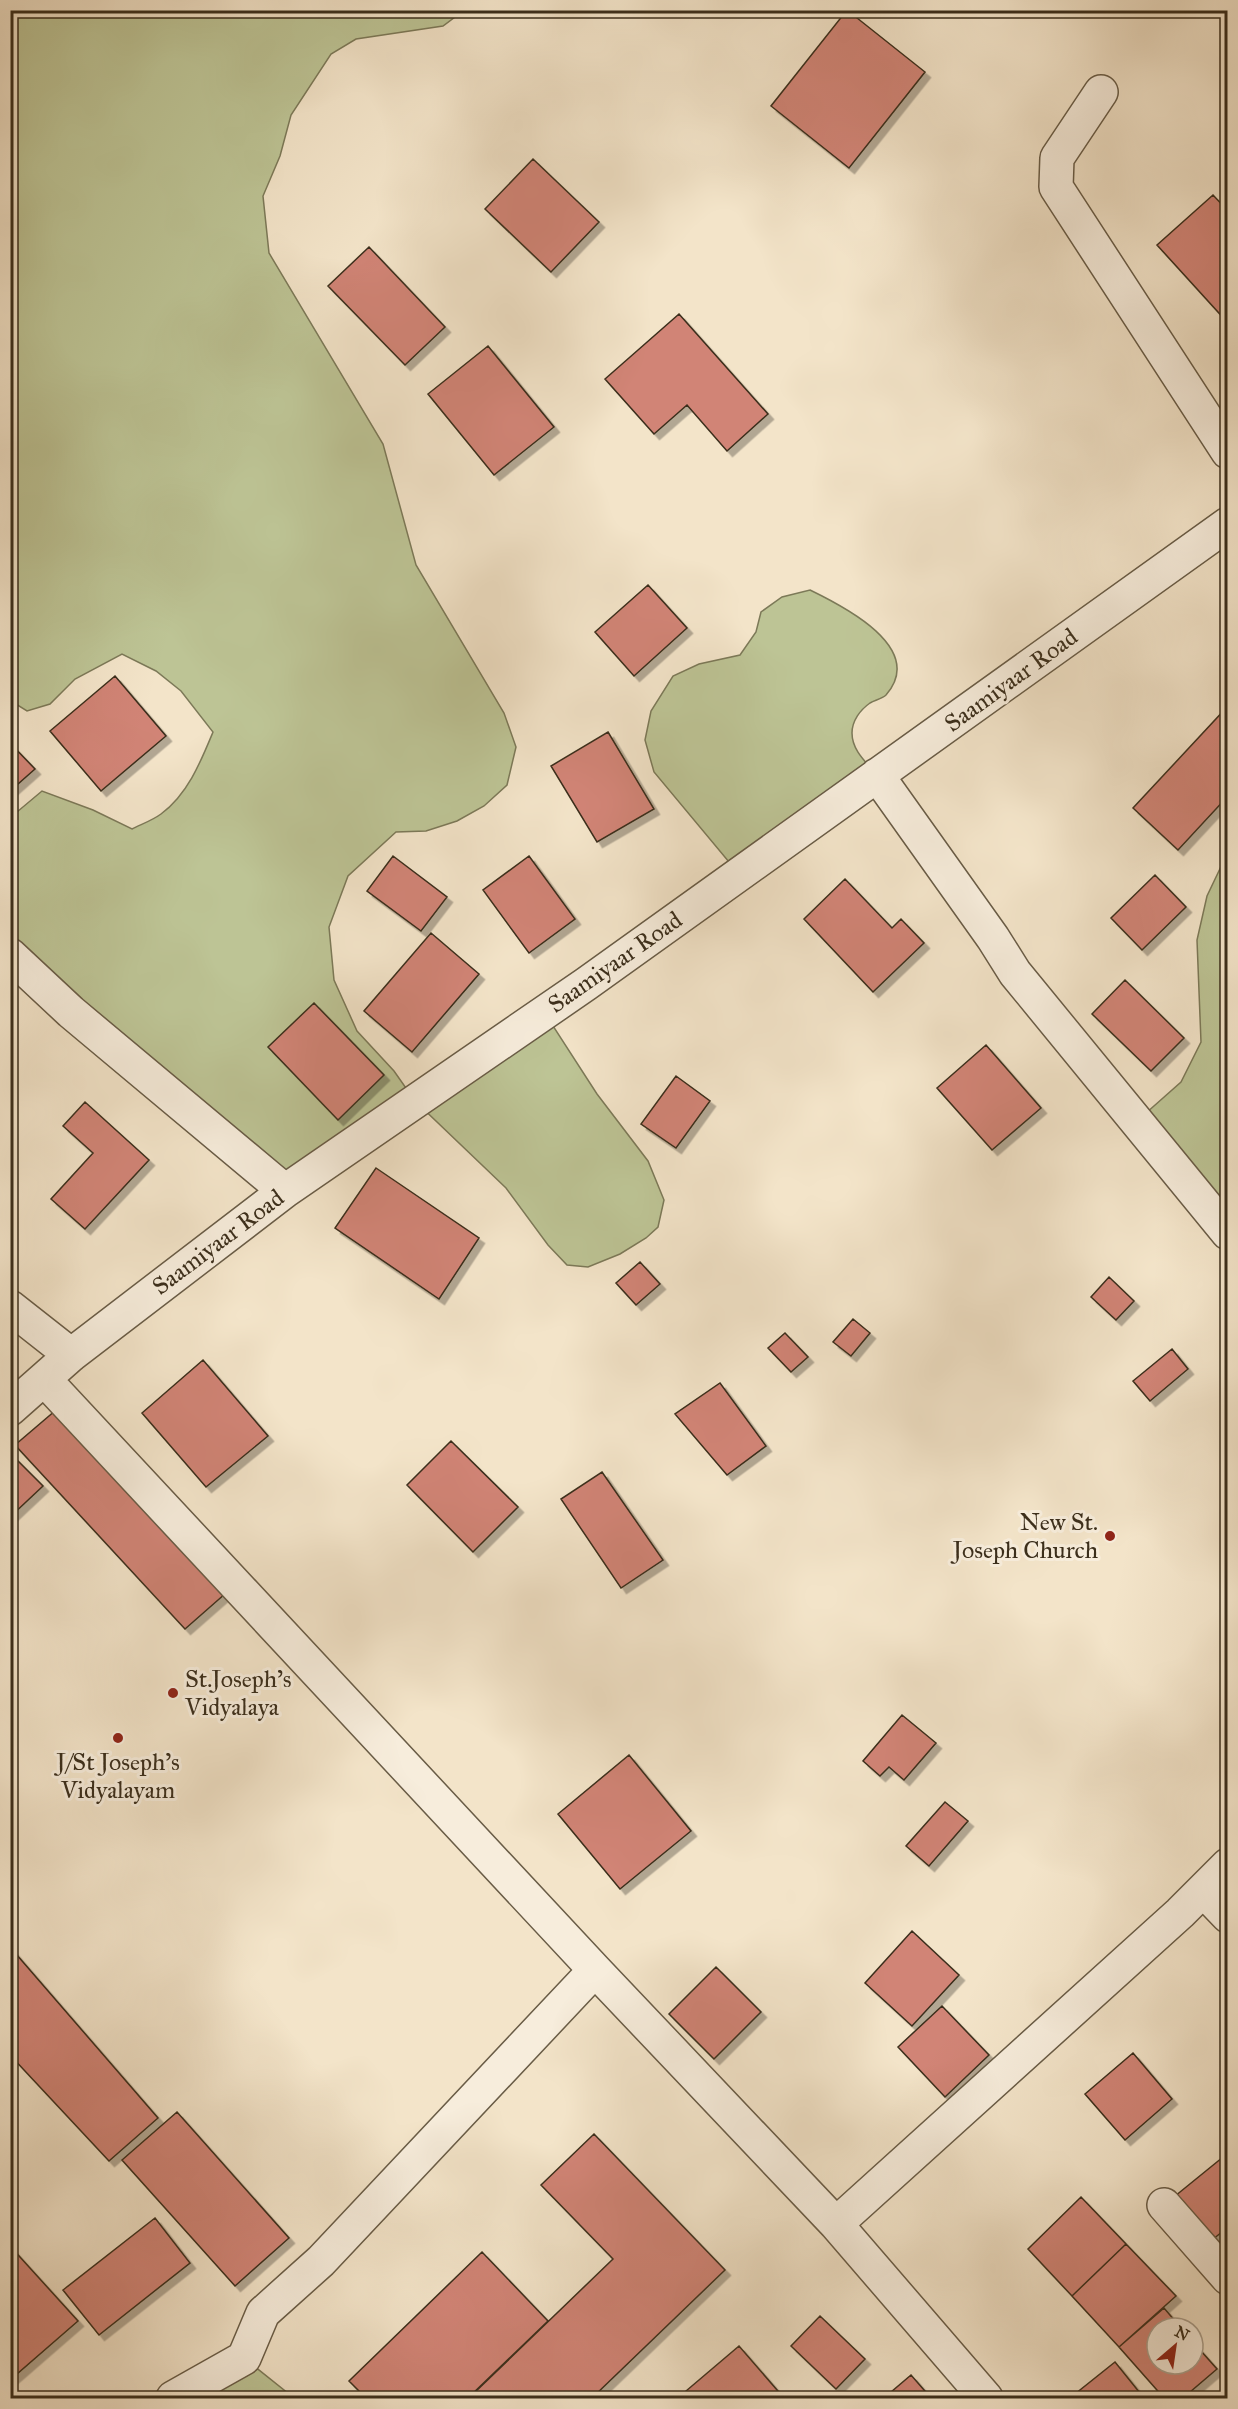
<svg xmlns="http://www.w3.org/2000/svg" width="1238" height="2409" font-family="'IM FELL Great Primer',serif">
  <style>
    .green { fill: #bdc495; stroke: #7c7958; stroke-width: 1.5 }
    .building { fill: #d18476; stroke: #3b2e1b; stroke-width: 1.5; filter: url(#shadow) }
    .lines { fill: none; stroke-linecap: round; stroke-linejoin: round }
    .street-casing { stroke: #695c46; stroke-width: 36 }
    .street { stroke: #f7eddc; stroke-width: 33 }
    .poi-dot { fill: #8f2418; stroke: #f7eddc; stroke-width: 2 }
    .labels { text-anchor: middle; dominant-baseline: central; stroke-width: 6; stroke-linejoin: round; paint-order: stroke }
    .street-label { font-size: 24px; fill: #3b2e1b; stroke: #f7eddc }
    .poi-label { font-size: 24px; fill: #3b2e1b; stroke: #f7eddc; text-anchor: end }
  </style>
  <defs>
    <filter id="shadow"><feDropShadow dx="5.5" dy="5.5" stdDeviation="0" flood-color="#0004"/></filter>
  </defs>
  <rect width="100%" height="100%" fill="#f3e4c9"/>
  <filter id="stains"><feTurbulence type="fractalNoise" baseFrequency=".00333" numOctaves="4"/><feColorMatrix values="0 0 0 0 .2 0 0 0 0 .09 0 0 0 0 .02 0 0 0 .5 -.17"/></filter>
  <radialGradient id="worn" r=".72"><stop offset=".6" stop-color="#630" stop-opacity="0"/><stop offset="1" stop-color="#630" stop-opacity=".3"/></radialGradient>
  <path class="green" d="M 11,11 L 463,11 L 443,26 L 356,39 L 331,54 L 291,115 L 280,156 L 263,196 L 269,253 L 383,444 L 416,565 L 504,713 L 516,747 L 507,785 L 484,806 L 457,821 L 426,831 L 396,832 L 348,876 L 329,927 L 334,980 L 357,1031 L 394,1071 L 415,1101 L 544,1012 L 597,1094 L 648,1161 L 664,1200 L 658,1227 L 646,1238 L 620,1254 L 588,1267 L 567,1265 L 548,1245 L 506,1188 L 415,1101 L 285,1191 L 11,955 L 11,817 L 42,791 L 93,810 L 132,829 C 142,824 153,820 161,814 C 188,794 201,761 213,732 L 181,691 L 156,671 L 122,654 L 75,679 L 50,704 L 27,711 L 11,701 Z
    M 810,590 C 843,606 927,648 886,695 C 882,699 875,700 870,703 C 860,710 852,721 852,733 C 852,751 867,763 877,775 L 739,874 L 654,772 L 645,740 L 651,711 L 673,676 L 699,664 L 740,655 L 756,632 L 761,612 L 782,597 Z
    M 1227,854 L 1227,1233 L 1137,1121 L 1181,1082 L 1201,1042 L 1197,940 L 1207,896 Z
    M 244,2358 L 294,2398 L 173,2398 Z"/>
  <path class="building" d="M 847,10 L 925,72 L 849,168 L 771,106 Z
    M 533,159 L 599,222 L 551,272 L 485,209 Z
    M 1213,195 L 1228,211 L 1228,323 L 1157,245 Z
    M 369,247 L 445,327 L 405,365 L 328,286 Z
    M 679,314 L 768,414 L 727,451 L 687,405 L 654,434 L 605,379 Z
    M 488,346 L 554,427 L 494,475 L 428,394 Z
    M 648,585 L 687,628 L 634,676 L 595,632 Z
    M 115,676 L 166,736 L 101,791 L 50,731 Z
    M 1228,706 L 1228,796 L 1178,850 L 1133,808 Z
    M 608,732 L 654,809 L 597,842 L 551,766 Z
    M 10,743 L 35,769 L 10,791 Z
    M 393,856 L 447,897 L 421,931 L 367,891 Z
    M 529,856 L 575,919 L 529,953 L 483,890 Z
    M 1155,875 L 1186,907 L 1142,950 L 1111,918 Z
    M 845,879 L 892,928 L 901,919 L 924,943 L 873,992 L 804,919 Z
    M 431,933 L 479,974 L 412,1052 L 364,1011 Z
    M 1125,980 L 1184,1038 L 1151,1071 L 1092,1014 Z
    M 314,1003 L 384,1075 L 338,1120 L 268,1047 Z
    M 986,1045 L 1041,1108 L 992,1150 L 937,1088 Z
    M 676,1076 L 710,1101 L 676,1148 L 641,1124 Z
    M 85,1102 L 149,1160 L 85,1229 L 51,1199 L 93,1153 L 63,1126 Z
    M 376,1168 L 479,1238 L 439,1299 L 335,1228 Z
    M 640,1262 L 660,1284 L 636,1305 L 616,1283 Z
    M 1109,1277 L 1134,1301 L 1116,1320 L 1091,1297 Z
    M 853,1319 L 870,1333 L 851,1356 L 833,1342 Z
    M 785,1333 L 808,1357 L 791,1372 L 768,1348 Z
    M 1172,1349 L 1188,1369 L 1150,1401 L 1133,1381 Z
    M 203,1360 L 268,1436 L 206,1487 L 142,1413 Z
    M 720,1383 L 766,1446 L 727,1475 L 675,1414 Z
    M 56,1410 L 226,1593 L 185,1629 L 15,1445 Z
    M 451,1441 L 518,1507 L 473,1552 L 407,1485 Z
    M 10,1453 L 43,1486 L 10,1517 Z
    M 602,1472 L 663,1560 L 621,1588 L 561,1499 Z
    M 902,1715 L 936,1743 L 904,1780 L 889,1767 L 880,1776 L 863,1761 Z
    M 629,1755 L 691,1831 L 620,1889 L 558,1814 Z
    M 945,1802 L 968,1821 L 929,1866 L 906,1846 Z
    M 912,1931 L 959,1975 L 912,2026 L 865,1983 Z
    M 10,1947 L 158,2118 L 109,2161 L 10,2055 Z
    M 716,1967 L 761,2012 L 714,2059 L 669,2014 Z
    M 942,2006 L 989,2055 L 945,2097 L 898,2047 Z
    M 1133,2053 L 1172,2099 L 1125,2140 L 1085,2094 Z
    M 177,2112 L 289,2238 L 235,2286 L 122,2160 Z
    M 594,2134 L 725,2270 L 592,2398 L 475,2398 L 472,2395 L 613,2259 L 541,2185 Z
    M 1228,2153 L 1228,2227 L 1201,2249 L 1164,2205 Z
    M 1081,2197 L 1126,2244 L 1072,2296 L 1028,2249 Z
    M 155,2218 L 190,2263 L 99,2335 L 63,2290 Z
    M 1126,2244 L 1176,2296 L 1119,2347 L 1072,2296 Z
    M 10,2246 L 78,2321 L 10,2380 Z
    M 482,2252 L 548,2321 L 468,2398 L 366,2398 L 349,2381 Z
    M 1164,2308 L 1181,2328 L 1157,2328 L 1157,2364 L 1193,2364 L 1193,2342 L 1217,2369 L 1183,2398 L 1164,2398 L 1119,2347 Z
    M 820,2316 L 865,2359 L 836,2389 L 791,2346 Z
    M 739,2346 L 784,2398 L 692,2398 L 686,2391 Z
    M 1115,2362 L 1144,2398 L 1070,2398 Z
    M 911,2375 L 931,2398 L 884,2398 Z"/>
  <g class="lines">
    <defs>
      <path id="street" d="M 1101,92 L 1057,158 L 1056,187 L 1228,452
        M 877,775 L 993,938 L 1015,973 L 1228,1233
        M 10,955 L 71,1012 L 285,1191
        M 10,1307 L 71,1355
        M 44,1379 L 595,1970 L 836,2224 L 986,2398
        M 10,1409 L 71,1355 L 285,1191 L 586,984 L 1228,524
        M 1204,1891 L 1228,1916
        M 1164,2205 L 1228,2278
        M 836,2224 L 1180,1913 L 1228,1865
        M 173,2398 L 244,2358 L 263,2313 L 321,2261 L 595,1970"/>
    </defs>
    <use href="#street" class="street-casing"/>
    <use href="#street" class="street"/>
  </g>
  <g class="poi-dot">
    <circle cx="1110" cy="1536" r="6"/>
    <circle cx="173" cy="1693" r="6"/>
    <circle cx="118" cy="1738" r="6"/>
  </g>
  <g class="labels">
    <g class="street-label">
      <text transform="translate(1011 680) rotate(-36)">Saamiyaar Road</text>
      <text transform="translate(615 962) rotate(-35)">Saamiyaar Road</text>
      <text transform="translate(218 1242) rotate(-37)">Saamiyaar Road</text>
    </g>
    <g class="poi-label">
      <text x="1098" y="1522">New St.<tspan x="1098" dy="28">Joseph Church</tspan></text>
      <text x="185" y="1679" text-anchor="start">St.Joseph's<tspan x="185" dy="28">Vidyalaya</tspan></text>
      <text x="118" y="1762" text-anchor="middle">J/St Joseph's<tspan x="118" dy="28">Vidyalayam</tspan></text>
    </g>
  </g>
  <rect width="1238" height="2409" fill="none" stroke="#f3e4c9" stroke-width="36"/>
  <rect x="12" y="12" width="1214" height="2385" fill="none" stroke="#3b2e1b" stroke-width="3"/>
  <rect x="18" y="18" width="1202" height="2373" fill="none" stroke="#3b2e1b" stroke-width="1.5"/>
  <g transform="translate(1175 2346) rotate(29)"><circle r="28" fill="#f7eddc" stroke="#aca18f" stroke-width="1.5"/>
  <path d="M0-4.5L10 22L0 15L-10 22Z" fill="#8f2418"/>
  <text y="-9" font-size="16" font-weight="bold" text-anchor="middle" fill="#3b2e1b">N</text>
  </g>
  <rect width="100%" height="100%" filter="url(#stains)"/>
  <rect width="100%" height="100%" fill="url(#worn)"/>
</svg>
